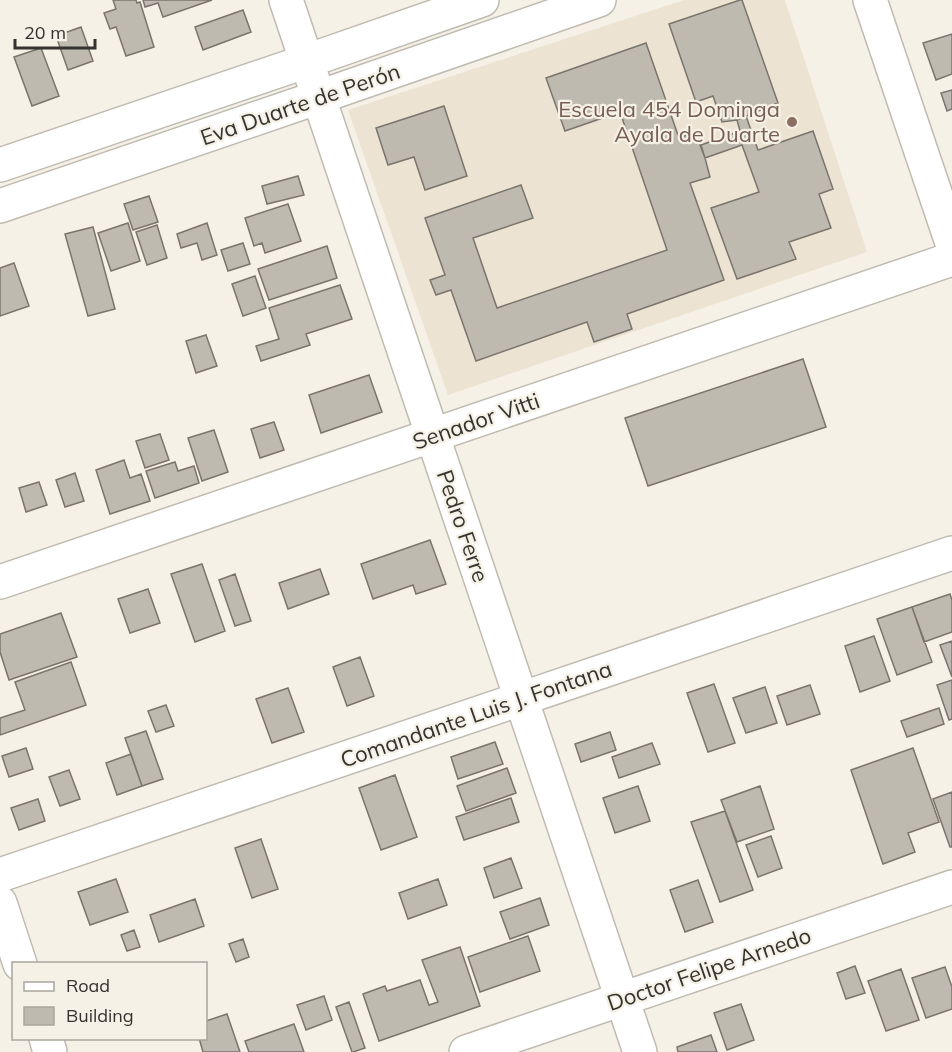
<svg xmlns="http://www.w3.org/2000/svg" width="952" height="1052" font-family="Mulish,sans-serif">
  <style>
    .built { fill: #ece3d3 }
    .building { fill: #bfbab0; stroke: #7a756c; stroke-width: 1.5 }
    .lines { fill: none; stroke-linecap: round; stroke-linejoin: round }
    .minor-casing { stroke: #c0bbb1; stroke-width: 36 }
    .minor { stroke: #fff; stroke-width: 33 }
    .education-dot { fill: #8d6e63; stroke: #f6f1e6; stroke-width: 2 }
    .labels { text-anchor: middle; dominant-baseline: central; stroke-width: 4.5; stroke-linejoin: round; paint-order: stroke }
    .street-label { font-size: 22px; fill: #35332f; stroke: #f6f1e6 }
    .education-label { font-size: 22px; fill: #785e54; stroke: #f6f1e6; text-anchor: end }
  </style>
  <rect width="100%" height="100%" fill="#f6f1e6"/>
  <path class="built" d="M 684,0 L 785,0 L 867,252 L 448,395 L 348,110 Z"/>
  <path class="building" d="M 113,0 L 136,0 L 137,3 L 140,2 L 154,47 L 126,56 L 116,27 L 110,29 L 104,13 L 116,9 Z
    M 143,0 L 212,0 L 163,17 L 158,3 L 145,7 Z
    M 740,0 L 742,0 L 778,103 L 737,120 L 722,122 L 713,96 L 696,102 L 669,24 Z
    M 243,10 L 251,32 L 203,50 L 195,27 Z
    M 81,27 L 93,61 L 68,70 L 56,36 Z
    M 952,34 L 952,74 L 936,80 L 923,43 Z
    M 646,43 L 679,138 L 695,132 L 705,158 L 710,177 L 690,183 L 724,280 L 627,314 L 632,329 L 594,342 L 587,322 L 476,361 L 451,290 L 436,295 L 430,280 L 445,275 L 425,218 L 521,185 L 533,218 L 473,238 L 497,308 L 667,250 L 620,112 L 565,131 L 546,78 Z
    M 41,48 L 59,96 L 32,106 L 14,57 Z
    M 952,90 L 952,109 L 947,111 L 941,93 Z
    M 444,106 L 467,176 L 425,190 L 414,157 L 388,165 L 376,128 Z
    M 746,116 L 758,150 L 813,131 L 833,189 L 819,194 L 831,228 L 789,242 L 796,259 L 737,279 L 711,208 L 759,192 L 742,145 L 705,158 L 701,145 L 740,131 L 737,120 Z
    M 298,176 L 304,195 L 267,204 L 262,186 Z
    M 149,196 L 158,222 L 133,230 L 124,204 Z
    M 288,204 L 301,241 L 265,253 L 262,243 L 254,246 L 245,218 Z
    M 128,223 L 140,261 L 111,271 L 98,233 Z
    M 207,223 L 217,255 L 202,260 L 197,243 L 181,248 L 177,234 Z
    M 157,225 L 167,258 L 147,265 L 136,232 Z
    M 93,227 L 115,309 L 88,316 L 65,234 Z
    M 243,243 L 250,264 L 228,271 L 221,250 Z
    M 327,246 L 337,278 L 269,300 L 258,269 Z
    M 14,263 L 29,306 L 0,316 L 0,268 Z
    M 255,276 L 266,308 L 243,316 L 232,284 Z
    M 340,285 L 352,319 L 306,334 L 310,345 L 261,361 L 256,346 L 279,339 L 269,308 Z
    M 206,335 L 217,366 L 196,373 L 186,341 Z
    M 803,359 L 826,427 L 648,486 L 625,418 Z
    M 369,375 L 382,412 L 321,433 L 309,395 Z
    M 274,422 L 284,450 L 260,458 L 251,429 Z
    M 214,430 L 228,472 L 202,481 L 188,438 Z
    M 160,434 L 169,460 L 145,468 L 136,441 Z
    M 124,460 L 130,478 L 141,474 L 150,501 L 110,514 L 96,470 Z
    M 175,462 L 178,471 L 194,466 L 199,483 L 155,498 L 146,471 Z
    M 75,473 L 84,501 L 65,507 L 56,480 Z
    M 39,482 L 47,505 L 26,512 L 19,488 Z
    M 430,540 L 446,584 L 416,594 L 413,585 L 373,599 L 361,564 Z
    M 202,564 L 225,631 L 195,642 L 171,574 Z
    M 320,569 L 329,594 L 288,609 L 279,583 Z
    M 235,574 L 251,621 L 235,626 L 219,580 Z
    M 148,589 L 160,623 L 130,633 L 118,599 Z
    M 950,594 L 952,600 L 952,632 L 924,642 L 912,607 Z
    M 912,607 L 932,662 L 897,675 L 877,619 Z
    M 61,613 L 77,657 L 9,680 L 0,652 L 0,634 Z
    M 874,636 L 890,681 L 860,692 L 845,646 Z
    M 952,641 L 952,677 L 940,645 Z
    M 360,657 L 374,696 L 347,706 L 333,667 Z
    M 71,662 L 86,705 L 0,735 L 0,718 L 25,710 L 15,682 Z
    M 952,680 L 952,719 L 949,720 L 937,685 Z
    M 714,684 L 735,743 L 708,752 L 687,693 Z
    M 810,685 L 820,714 L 787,725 L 777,696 Z
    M 765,687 L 777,723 L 746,733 L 733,698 Z
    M 288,688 L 304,732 L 272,743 L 256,699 Z
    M 166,705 L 174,726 L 156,732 L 148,711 Z
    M 939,708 L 944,724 L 907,737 L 901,721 Z
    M 146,731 L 163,779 L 142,786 L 125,738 Z
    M 610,732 L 616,750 L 581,762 L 575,744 Z
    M 495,742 L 503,764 L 458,779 L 451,757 Z
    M 652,743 L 660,764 L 619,778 L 612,757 Z
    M 26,748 L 33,769 L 9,777 L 2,756 Z
    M 913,748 L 939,822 L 908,833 L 915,852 L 883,864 L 851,770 Z
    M 131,754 L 142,786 L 117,795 L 106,763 Z
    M 507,768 L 516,793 L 466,811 L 457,786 Z
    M 69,770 L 80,799 L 60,806 L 49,777 Z
    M 395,775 L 417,837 L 381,850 L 359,788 Z
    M 638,786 L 650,821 L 615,833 L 603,798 Z
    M 760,786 L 774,829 L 737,842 L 721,800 Z
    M 952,792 L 952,847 L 950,847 L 933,799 Z
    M 511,798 L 519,822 L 464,840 L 456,817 Z
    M 38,799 L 45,821 L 19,830 L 11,808 Z
    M 725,811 L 753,890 L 720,902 L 691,822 Z
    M 771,836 L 782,868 L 758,877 L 746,845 Z
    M 261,839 L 278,889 L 252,898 L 235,848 Z
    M 511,858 L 522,888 L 494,898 L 484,868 Z
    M 116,879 L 128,912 L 90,925 L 78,892 Z
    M 438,879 L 447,905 L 408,919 L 399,893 Z
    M 698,880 L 713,922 L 685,932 L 670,890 Z
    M 540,898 L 549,925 L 510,939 L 500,912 Z
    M 195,899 L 204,926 L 159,942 L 150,915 Z
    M 134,930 L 140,947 L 127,951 L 121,935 Z
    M 528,936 L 540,971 L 480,992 L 468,957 Z
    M 243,939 L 249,957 L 236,962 L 229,944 Z
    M 460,947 L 480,1006 L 379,1041 L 363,994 L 385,986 L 387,991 L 420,980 L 429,1005 L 438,1002 L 422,960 Z
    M 855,966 L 865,993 L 846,999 L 837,973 Z
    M 945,967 L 952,987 L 952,1009 L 926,1018 L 912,978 Z
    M 901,969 L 919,1020 L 886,1031 L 868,981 Z
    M 324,996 L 332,1020 L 306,1030 L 297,1005 Z
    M 349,1002 L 365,1048 L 353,1052 L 352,1052 L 336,1007 Z
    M 741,1004 L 754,1040 L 727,1050 L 714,1013 Z
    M 227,1014 L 240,1052 L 203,1052 L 199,1038 L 206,1038 L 206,1021 Z
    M 294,1024 L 304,1052 L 249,1052 L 245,1041 Z
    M 711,1035 L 717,1052 L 678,1052 L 677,1047 Z"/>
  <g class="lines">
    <defs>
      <path id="minor" d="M 286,0 L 640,1052
        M 870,0 L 952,243
        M 0,165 L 307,61 L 482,0
        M 0,206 L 319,97 L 599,0
        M 0,582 L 952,259
        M 0,875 L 952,553
        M 0,903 L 20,964
        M 46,1038 L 50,1052
        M 466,1052 L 952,887"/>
    </defs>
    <use href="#minor" class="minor-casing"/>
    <use href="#minor" class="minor"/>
  </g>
  <circle class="education-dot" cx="792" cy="122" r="6"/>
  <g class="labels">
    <g class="street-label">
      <text transform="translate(300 104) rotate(-19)">Eva Duarte de Perón</text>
      <text transform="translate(476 421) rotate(-19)">Senador Vitti</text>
      <text transform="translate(463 526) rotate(71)">Pedro Ferre</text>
      <text transform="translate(476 714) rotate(-19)">Comandante Luis J. Fontana</text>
      <text transform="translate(709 969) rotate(-19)">Doctor Felipe Arnedo</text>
    </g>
    <g class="education-label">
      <text x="780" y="109">Escuela 454 Dominga<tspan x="780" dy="25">Ayala de Duarte</tspan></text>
    </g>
  </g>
  <rect x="12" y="962" width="195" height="78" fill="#f6f1e6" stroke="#a9a59d" stroke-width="1.5"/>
  <rect x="24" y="982" width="30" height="9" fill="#ffffff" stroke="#a9a59d" stroke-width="1.5"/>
  <text x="66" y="992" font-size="18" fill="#35332f">Road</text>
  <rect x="24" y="1007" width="30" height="18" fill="#bfbab0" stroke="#a9a59d" stroke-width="1.5"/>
  <text x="66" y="1022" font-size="18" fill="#35332f">Building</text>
  <path d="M15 39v9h80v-9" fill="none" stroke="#35332f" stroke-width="3"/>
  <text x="24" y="39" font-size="18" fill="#35332f" stroke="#f6f1e6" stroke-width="4.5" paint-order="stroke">20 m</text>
</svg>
